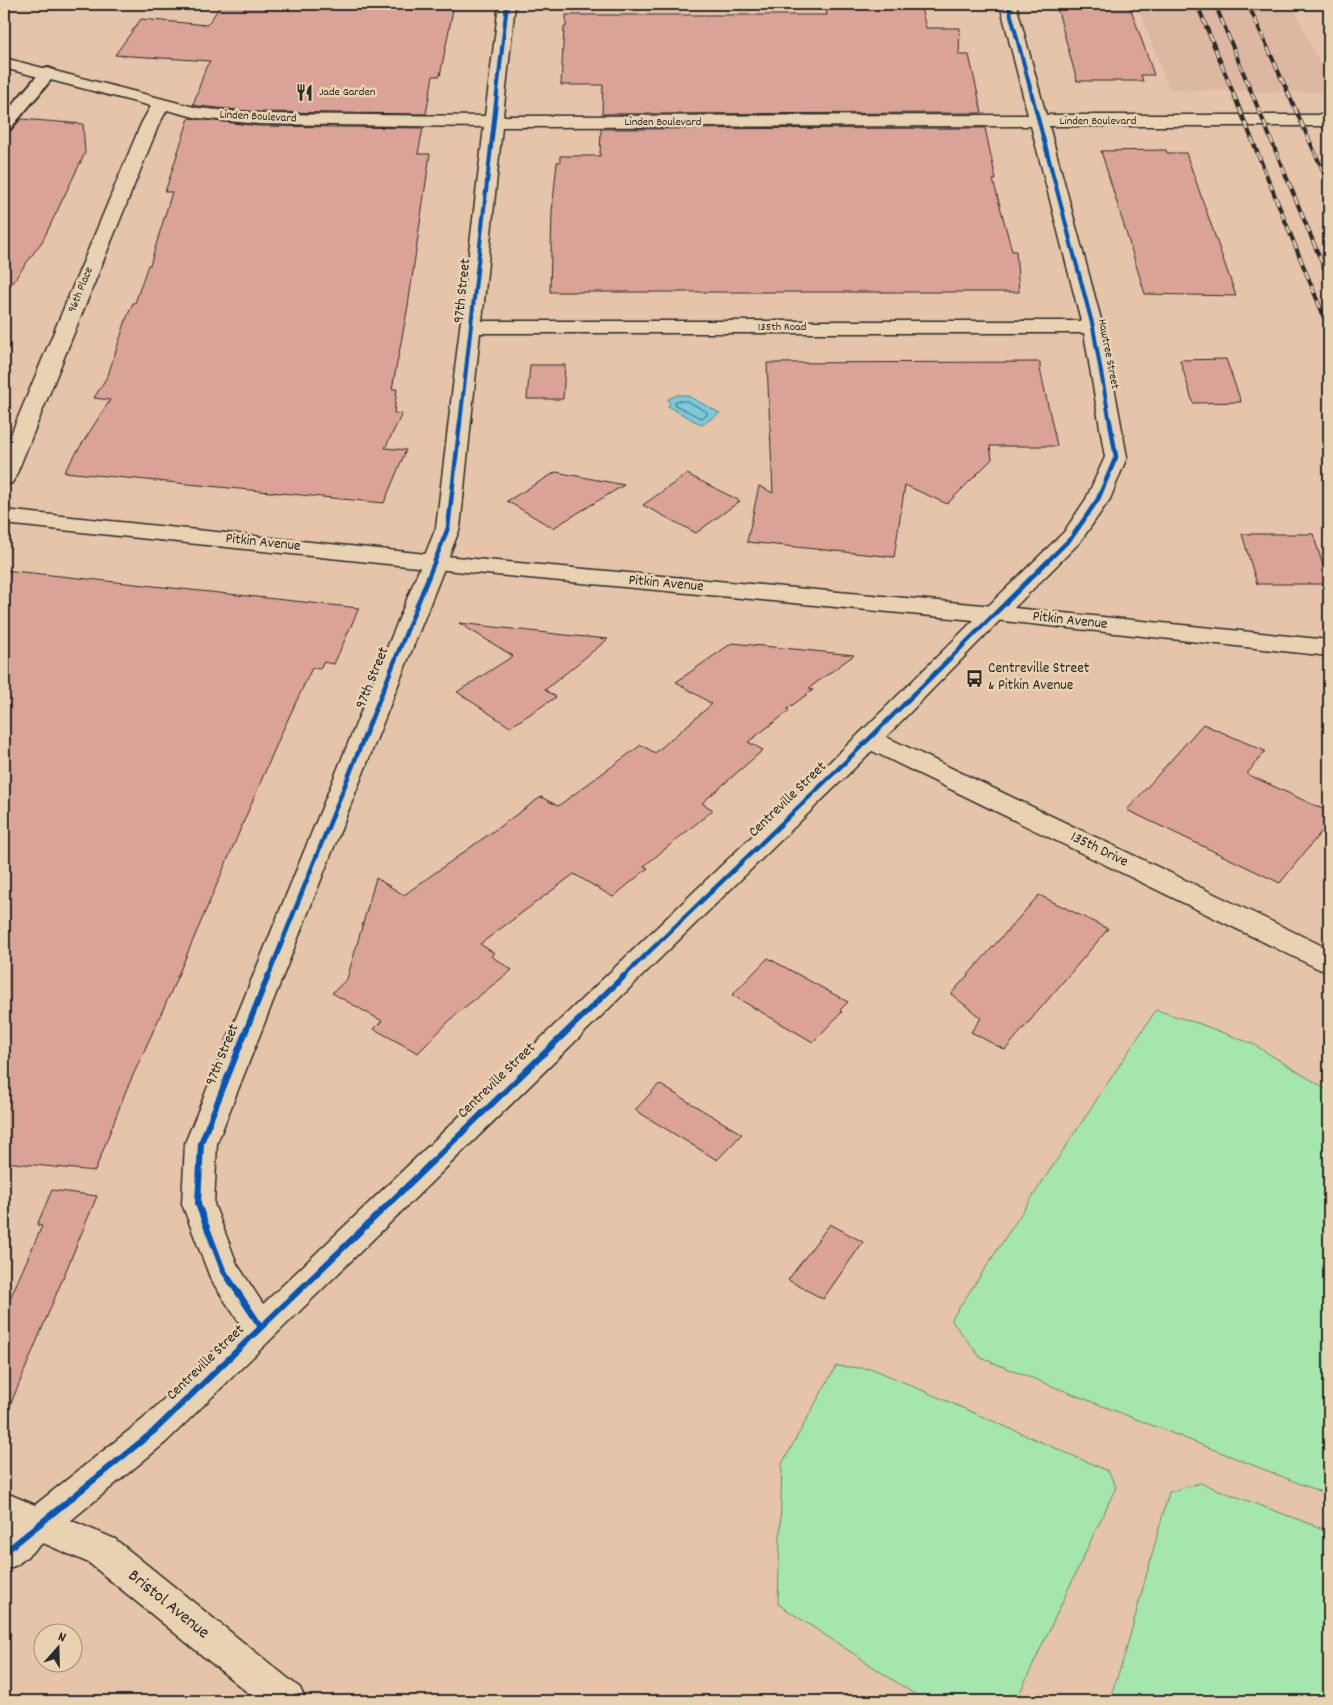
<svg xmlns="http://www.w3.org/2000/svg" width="1333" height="1705" font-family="Dekko,sans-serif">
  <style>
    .built { fill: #deb7a2 }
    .green { fill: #a5e5ae; stroke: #68886c }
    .water { fill: #7ac8d8; stroke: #5a8993 }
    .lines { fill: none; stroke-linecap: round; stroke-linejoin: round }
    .shore { stroke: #4b6a70; stroke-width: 1 }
    .building { fill: #dba397; stroke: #2b2b2b }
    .lane-casing { stroke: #2b2b2b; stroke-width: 4 }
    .street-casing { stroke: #2b2b2b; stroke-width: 3 }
    .secondary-casing { stroke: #2b2b2b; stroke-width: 3 }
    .lane { fill: #e9d2b2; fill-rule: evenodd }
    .street { fill: #e9d2b2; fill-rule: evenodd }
    .secondary { fill: #e9d2b2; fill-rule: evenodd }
    .rail-casing { stroke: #2b2b2b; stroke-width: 4 }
    .rail { stroke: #e9d2b2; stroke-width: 2.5; stroke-dasharray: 8; stroke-linecap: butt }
    .cycleway-far2-casing { stroke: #e9d2b2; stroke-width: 6 }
    .cycleway-far1-casing { stroke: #e9d2b2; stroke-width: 8 }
    .cycleway-casing { stroke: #e9d2b2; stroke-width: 9 }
    .cycleway-far2 { stroke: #0057b8; stroke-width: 4 }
    .cycleway-far1 { stroke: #0057b8; stroke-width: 4.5 }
    .cycleway { stroke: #0057b8; stroke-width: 6 }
    .labels { text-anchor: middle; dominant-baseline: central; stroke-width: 5; stroke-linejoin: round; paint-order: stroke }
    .far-poi-label { font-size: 12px; fill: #2b2b2b; stroke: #e9d2b2; text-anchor: start }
    .far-street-label { font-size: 12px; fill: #2b2b2b; stroke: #e9d2b2 }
    .street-label { font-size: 15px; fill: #2b2b2b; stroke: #e9d2b2 }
    .poi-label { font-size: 15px; fill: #2b2b2b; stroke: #e9d2b2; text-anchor: start }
    .near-street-label { font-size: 18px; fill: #2b2b2b; stroke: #e9d2b2 }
  </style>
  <rect width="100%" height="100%" fill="#e5c4aa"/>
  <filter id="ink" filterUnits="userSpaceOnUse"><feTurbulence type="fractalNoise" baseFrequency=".02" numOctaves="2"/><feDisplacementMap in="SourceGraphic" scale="10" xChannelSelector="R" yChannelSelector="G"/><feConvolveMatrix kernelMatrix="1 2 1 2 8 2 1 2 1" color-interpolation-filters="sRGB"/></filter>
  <g filter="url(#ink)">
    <path class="built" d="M 1137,4 L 1292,4 L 1329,84 L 1329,93 L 1169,89 Z"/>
    <path class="green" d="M 1156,1010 L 1200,1024 L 1253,1044 L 1329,1091 L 1329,1495 L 981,1358 L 951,1320 Z
      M 836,1366 L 873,1369 L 1108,1471 L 1116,1487 L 1016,1701 L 925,1701 L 778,1604 L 782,1464 Z
      M 1200,1483 L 1329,1531 L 1329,1701 L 1109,1701 L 1125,1654 L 1169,1492 Z"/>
    <path class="water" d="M 677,395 L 686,395 L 720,413 L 702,425 L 667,406 L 670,405 L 668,399 Z"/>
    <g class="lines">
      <path class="shore" d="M 676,401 L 687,401 L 707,412 L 707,415 L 701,418 L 675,405 Z"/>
    </g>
    <path class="building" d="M 222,4 L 454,4 L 440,76 L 433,76 L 426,114 L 259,112 L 198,106 L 193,105 L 206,67 L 210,61 L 115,55 L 141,19 L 207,25 Z
      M 825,4 L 920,4 L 926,28 L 960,28 L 959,55 L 969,55 L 982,113 L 602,114 L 603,85 L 561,85 L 564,27 L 566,27 L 566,15 L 827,15 Z
      M 1056,4 L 1129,4 L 1154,75 L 1141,75 L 1143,81 L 1077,81 Z
      M 189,118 L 259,126 L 423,128 L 418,154 L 430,154 L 408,306 L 392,389 L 397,389 L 394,413 L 402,414 L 385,448 L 406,450 L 384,503 L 64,472 L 110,400 L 94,398 L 108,375 L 127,317 L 133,303 L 135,303 L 148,265 L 150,265 L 172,192 L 165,192 Z
      M 21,119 L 83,124 L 85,153 L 43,240 L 4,294 L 4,139 Z
      M 985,128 L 996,180 L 993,180 L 1012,251 L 1016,251 L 1019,292 L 550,292 L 552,212 L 557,162 L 560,162 L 560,156 L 600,156 L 601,129 Z
      M 1166,150 L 1167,153 L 1186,153 L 1236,296 L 1145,294 L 1101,151 Z
      M 1226,359 L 1241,402 L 1193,403 L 1180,360 Z
      M 1040,362 L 1040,369 L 1057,446 L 990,446 L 992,459 L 947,504 L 905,485 L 894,557 L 747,542 L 759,486 L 773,493 L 767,363 Z
      M 530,365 L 565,365 L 563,399 L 527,399 Z
      M 556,472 L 624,485 L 553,528 L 507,501 Z
      M 687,474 L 740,501 L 696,533 L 643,505 Z
      M 1242,534 L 1313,534 L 1329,584 L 1257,584 Z
      M 4,570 L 359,608 L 334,664 L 323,662 L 320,669 L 312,668 L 282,732 L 170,994 L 125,1093 L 95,1171 L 4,1162 Z
      M 459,623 L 565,635 L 608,639 L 545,690 L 556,697 L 510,727 L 457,692 L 513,656 Z
      M 732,643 L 854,655 L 809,688 L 813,690 L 787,709 L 789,711 L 748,742 L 763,750 L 702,803 L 713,810 L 644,866 L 648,868 L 613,897 L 574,874 L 480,944 L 494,953 L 491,956 L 512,970 L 456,1014 L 418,1053 L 374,1029 L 382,1021 L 332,993 L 347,979 L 376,878 L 404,895 L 541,797 L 558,806 L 641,745 L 655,753 L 712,704 L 676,682 Z
      M 1203,724 L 1265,751 L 1247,774 L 1329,812 L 1329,822 L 1280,883 L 1127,810 Z
      M 1039,895 L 1108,929 L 1005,1050 L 971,1032 L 981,1018 L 951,994 Z
      M 768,958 L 848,1002 L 840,1010 L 842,1012 L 813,1042 L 732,995 Z
      M 659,1084 L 742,1134 L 717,1160 L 635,1110 Z
      M 52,1190 L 97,1196 L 4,1420 L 4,1312 L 42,1226 L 37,1225 Z
      M 830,1224 L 863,1242 L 823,1299 L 788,1280 Z"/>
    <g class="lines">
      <defs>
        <path id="lane" d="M 48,68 L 54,70 L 56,73 L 54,76 L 10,129 L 4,130 L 4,115 L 42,70 Z"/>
        <path id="street" d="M 499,4 L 515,4 L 503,116 L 1028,115 L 1000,4 L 1016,4 L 1046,115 L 1329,115 L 1329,126 L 1049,126 L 1103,327 L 1127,457 L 1110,499 L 1080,542 L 1014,608 L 1329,640 L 1329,656 L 985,619 L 982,614 L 985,609 L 1064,532 L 1086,499 L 1105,457 L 1084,333 L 480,333 L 460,528 L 217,1143 L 214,1204 L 237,1264 L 278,1327 L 273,1337 L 261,1341 L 249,1337 L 211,1280 L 182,1204 L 185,1143 L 436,528 L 484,127 L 259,124 L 198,118 L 167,110 L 159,124 L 15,478 L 12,483 L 4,485 L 4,451 L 141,124 L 151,106 L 4,68 L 4,58 L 198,108 L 259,114 L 485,116 ZM 1031,126 L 1081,321 L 482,321 L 502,127 Z
          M 869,730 L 878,733 L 1329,949 L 1329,972 L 1319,969 L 860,745 L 856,739 L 860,733 Z
          M 39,1507 L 115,1539 L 300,1688 L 306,1701 L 258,1701 L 89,1563 L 43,1543 L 17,1565 L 4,1570 L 4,1531 L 26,1512 Z"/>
        <path id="secondary" d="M 4,510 L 475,559 L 994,606 L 1003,609 L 1006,614 L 878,745 L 166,1442 L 52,1536 L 39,1541 L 4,1525 L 4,1492 L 35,1505 L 142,1420 L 860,733 L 974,620 L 475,573 L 4,524 Z"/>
      </defs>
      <use href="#lane" class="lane-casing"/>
      <use href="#street" class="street-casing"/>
      <use href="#secondary" class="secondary-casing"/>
      <use href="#lane" class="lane"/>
      <use href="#street" class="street"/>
      <use href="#secondary" class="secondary"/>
      <defs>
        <path id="rail" d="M 1197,4 L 1329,329
          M 1215,4 L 1329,280
          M 1248,4 L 1329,184"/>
      </defs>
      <use href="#rail" class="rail-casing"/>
      <use href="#rail" class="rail"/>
      <defs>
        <path id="cycleway-far2" d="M 1008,4 L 1093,327 L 1110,423
          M 460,423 L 507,4"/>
        <path id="cycleway-far1" d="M 268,977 L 448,528 L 460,422
          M 623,977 L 869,739 L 1072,537 L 1098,499 L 1116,457 L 1110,422"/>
        <path id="cycleway" d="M 261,1327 L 223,1270 L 198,1204 L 201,1143 L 268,976
          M 4,1553 L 154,1431 L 624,976"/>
      </defs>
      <use href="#cycleway-far2" class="cycleway-far2-casing"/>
      <use href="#cycleway-far1" class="cycleway-far1-casing"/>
      <use href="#cycleway" class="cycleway-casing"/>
      <use href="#cycleway-far2" class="cycleway-far2"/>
      <use href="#cycleway-far1" class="cycleway-far1"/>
      <use href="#cycleway" class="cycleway"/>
    </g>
  </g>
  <defs>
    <symbol id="restaurant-bare" viewBox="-9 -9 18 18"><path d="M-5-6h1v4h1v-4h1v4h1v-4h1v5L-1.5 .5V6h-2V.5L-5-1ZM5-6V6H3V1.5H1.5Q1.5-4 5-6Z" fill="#2b2b2b" stroke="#e9d2b2" stroke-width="2.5" paint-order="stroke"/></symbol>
    <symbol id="bus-bare" viewBox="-9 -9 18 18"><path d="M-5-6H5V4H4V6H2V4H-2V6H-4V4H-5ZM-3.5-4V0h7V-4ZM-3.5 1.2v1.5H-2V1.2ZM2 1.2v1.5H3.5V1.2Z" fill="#2b2b2b" stroke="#e9d2b2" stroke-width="2.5" paint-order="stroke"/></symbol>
  </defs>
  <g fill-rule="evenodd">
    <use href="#restaurant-bare" x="292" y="80" width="25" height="25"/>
    <use href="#bus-bare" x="962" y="666" width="25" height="25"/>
  </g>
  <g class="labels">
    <g class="far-poi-label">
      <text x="319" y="92">Jade Garden</text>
    </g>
    <g class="far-street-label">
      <text transform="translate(258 117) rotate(3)">Linden Boulevard</text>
      <text x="1098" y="121">Linden Boulevard</text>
      <text x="663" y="122">Linden Boulevard</text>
      <text transform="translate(81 290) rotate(-68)">96th Place</text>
      <text x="782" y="327">135th Road</text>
      <text transform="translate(1108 354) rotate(79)">Hawtree Street</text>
    </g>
    <g class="street-label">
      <text transform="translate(463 291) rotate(-84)">97th Street</text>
      <text transform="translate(263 543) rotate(6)">Pitkin Avenue</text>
      <text transform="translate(666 584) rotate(5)">Pitkin Avenue</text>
      <text transform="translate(1070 621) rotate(6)">Pitkin Avenue</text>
      <text transform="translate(373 678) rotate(-68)">97th Street</text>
      <text transform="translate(788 800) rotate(-44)">Centreville Street</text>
      <text transform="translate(1099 850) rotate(26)">135th Drive</text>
      <text transform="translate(223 1055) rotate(-68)">97th Street</text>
      <text transform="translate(497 1081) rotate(-44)">Centreville Street</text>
      <text transform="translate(206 1363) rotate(-44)">Centreville Street</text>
    </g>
    <g class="poi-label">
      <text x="988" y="669">Centreville Street<tspan x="988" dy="17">&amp; Pitkin Avenue</tspan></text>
    </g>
    <g class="near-street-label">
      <text transform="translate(168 1605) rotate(39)">Bristol Avenue</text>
    </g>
  </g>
  <rect width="1333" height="1705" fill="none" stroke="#e9d2b2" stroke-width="20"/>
  <rect x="10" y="10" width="1313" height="1685" fill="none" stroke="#2b2b2b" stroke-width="2" filter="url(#ink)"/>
  <g transform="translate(58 1648) rotate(20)"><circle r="24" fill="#e9d2b2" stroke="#9d8f7c"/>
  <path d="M0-4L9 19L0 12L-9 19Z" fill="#2b2b2b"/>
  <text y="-8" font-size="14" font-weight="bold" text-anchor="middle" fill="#2b2b2b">N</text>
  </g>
</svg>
